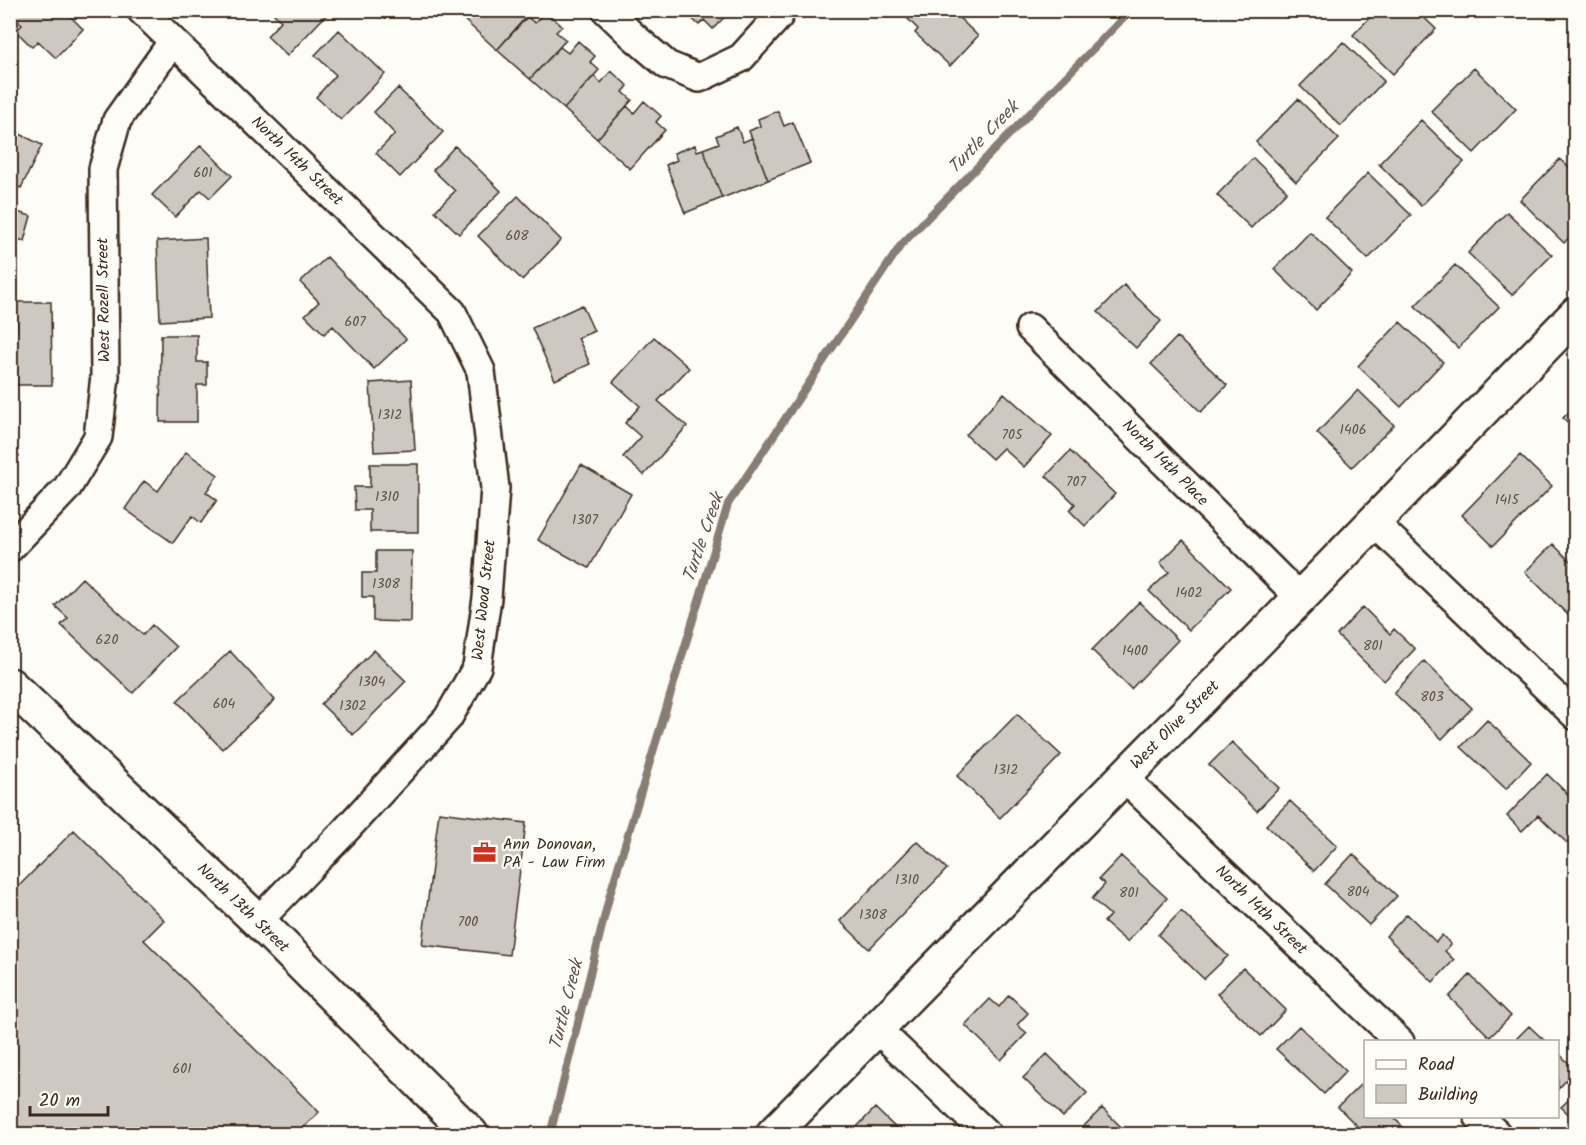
<svg xmlns="http://www.w3.org/2000/svg" width="1586" height="1145" font-family="Kalam,sans-serif">
  <style>
    .lines { fill: none; stroke-linecap: round; stroke-linejoin: round }
    .stream { stroke: #887d74; stroke-width: 8 }
    .building { fill: #cdc8c2; stroke: #3b2a1e; stroke-width: 1.5 }
    .minor-casing { stroke: #3b2a1e; stroke-width: 32 }
    .secondary-casing { stroke: #3b2a1e; stroke-width: 38 }
    .minor { stroke: #fdfcf7; stroke-width: 27 }
    .secondary { stroke: #fdfcf7; stroke-width: 33 }
    .labels { text-anchor: middle; dominant-baseline: central; stroke-width: 4.5; stroke-linejoin: round; paint-order: stroke }
    .number-label { font-size: 14px; fill: #605247 }
    .street-label { font-size: 16px; fill: #3b2a1e; stroke: #fdfcf7 }
    .poi-label { font-size: 16px; fill: #3b2a1e; stroke: #fdfcf7; text-anchor: start }
    .water-label { font-size: 18px; font-style: italic; fill: #615349; stroke: #fdfcf7 }
  </style>
  <rect width="100%" height="100%" fill="#fdfcf7"/>
  <filter id="ink" filterUnits="userSpaceOnUse"><feTurbulence type="fractalNoise" baseFrequency=".0167" numOctaves="2"/><feDisplacementMap in="SourceGraphic" scale="12" xChannelSelector="R" yChannelSelector="G"/><feConvolveMatrix kernelMatrix="1 2 1 2 8 2 1 2 1" color-interpolation-filters="sRGB"/></filter>
  <g filter="url(#ink)">
    <g class="lines">
      <path class="stream" d="M 552,1127 L 610,894 L 728,504 L 901,245 L 1131,10"/>
    </g>
    <path class="building" d="M 10,10 L 64,10 L 83,29 L 56,58 L 38,41 L 32,47 L 16,31 L 22,25 L 10,13 Z
      M 270,10 L 331,10 L 287,56 L 267,36 L 281,21 Z
      M 467,10 L 532,10 L 497,50 L 461,17 Z
      M 683,10 L 731,10 L 713,29 L 704,20 L 699,25 Z
      M 899,10 L 951,10 L 978,36 L 950,66 L 915,33 L 918,29 Z
      M 1377,10 L 1416,10 L 1436,29 L 1393,74 L 1353,35 Z
      M 545,11 L 562,26 L 556,32 L 566,40 L 530,79 L 497,50 L 527,17 L 535,23 Z
      M 339,30 L 385,74 L 341,120 L 316,97 L 336,75 L 315,55 Z
      M 578,41 L 595,56 L 590,62 L 599,70 L 564,109 L 530,79 L 560,47 L 568,53 Z
      M 1343,42 L 1384,81 L 1341,126 L 1300,86 Z
      M 1474,68 L 1516,109 L 1474,153 L 1431,111 Z
      M 611,71 L 628,86 L 623,92 L 632,100 L 597,139 L 564,109 L 594,76 L 601,83 Z
      M 398,88 L 443,132 L 400,177 L 376,153 L 395,134 L 374,112 Z
      M 1298,99 L 1339,139 L 1296,182 L 1256,142 Z
      M 644,101 L 661,116 L 656,122 L 665,130 L 630,169 L 597,139 L 627,106 L 634,113 Z
      M 778,111 L 784,126 L 793,122 L 810,163 L 768,180 L 749,131 L 760,126 L 758,119 Z
      M 1421,120 L 1464,162 L 1421,206 L 1379,164 Z
      M 737,127 L 743,142 L 752,138 L 768,180 L 722,198 L 703,149 L 719,143 L 716,136 Z
      M 10,129 L 42,145 L 21,188 L 10,183 Z
      M 201,145 L 232,176 L 210,198 L 201,190 L 175,217 L 152,195 Z
      M 695,145 L 697,151 L 703,149 L 722,198 L 685,213 L 666,165 L 677,160 L 674,153 Z
      M 455,146 L 501,191 L 459,234 L 435,211 L 455,191 L 433,170 Z
      M 1253,158 L 1287,191 L 1251,228 L 1217,195 Z
      M 1560,159 L 1576,174 L 1576,230 L 1564,243 L 1520,200 Z
      M 1368,173 L 1411,215 L 1368,259 L 1325,217 Z
      M 518,196 L 561,240 L 522,280 L 478,236 Z
      M 10,210 L 31,216 L 24,241 L 10,237 Z
      M 1507,212 L 1552,255 L 1512,295 L 1468,253 Z
      M 1310,232 L 1352,273 L 1316,310 L 1274,269 Z
      M 206,238 L 209,318 L 160,321 L 157,241 Z
      M 327,257 L 406,339 L 374,369 L 333,326 L 324,334 L 305,315 L 319,302 L 300,282 Z
      M 1455,265 L 1499,307 L 1458,348 L 1415,306 Z
      M 1124,285 L 1161,321 L 1136,348 L 1098,312 Z
      M 17,302 L 51,302 L 52,385 L 15,385 L 15,364 L 10,364 L 10,331 L 17,331 Z
      M 582,305 L 594,331 L 578,338 L 590,364 L 555,380 L 532,328 Z
      M 1400,322 L 1443,362 L 1401,407 L 1358,366 Z
      M 161,335 L 197,335 L 197,362 L 207,362 L 207,385 L 197,385 L 197,422 L 160,422 Z
      M 654,337 L 689,368 L 658,401 L 687,426 L 644,475 L 623,457 L 641,437 L 625,423 L 640,406 L 613,382 Z
      M 1177,337 L 1227,385 L 1201,412 L 1151,364 Z
      M 411,380 L 415,450 L 374,452 L 370,383 Z
      M 1358,390 L 1394,425 L 1352,467 L 1317,433 Z
      M 1004,393 L 1052,436 L 1024,467 L 1003,448 L 992,459 L 966,435 Z
      M 1576,405 L 1576,430 L 1563,418 Z
      M 10,448 L 19,456 L 10,465 Z
      M 1070,451 L 1115,494 L 1085,526 L 1069,510 L 1075,504 L 1046,476 Z
      M 186,452 L 218,475 L 206,492 L 217,500 L 201,523 L 192,516 L 173,543 L 125,509 L 144,481 L 158,491 Z
      M 1520,455 L 1552,486 L 1493,546 L 1462,515 Z
      M 370,464 L 418,464 L 418,532 L 370,532 L 370,510 L 355,510 L 354,487 L 370,487 Z
      M 581,465 L 631,494 L 589,568 L 538,540 Z
      M 1183,540 L 1231,588 L 1189,630 L 1149,591 L 1169,572 L 1160,563 Z
      M 1553,544 L 1576,567 L 1576,623 L 1525,572 Z
      M 376,551 L 412,551 L 411,622 L 373,621 L 373,597 L 362,597 L 362,573 L 376,573 Z
      M 82,578 L 143,635 L 152,625 L 176,647 L 133,693 L 61,625 L 68,618 L 55,606 Z
      M 1139,602 L 1178,640 L 1131,689 L 1092,650 Z
      M 1363,607 L 1390,634 L 1394,629 L 1415,649 L 1384,681 L 1337,635 Z
      M 374,650 L 406,681 L 353,735 L 321,704 Z
      M 230,651 L 275,700 L 222,749 L 177,701 Z
      M 1424,661 L 1472,708 L 1442,739 L 1394,693 Z
      M 1017,714 L 1061,755 L 1000,818 L 957,776 Z
      M 1487,720 L 1531,762 L 1506,789 L 1461,747 Z
      M 1232,742 L 1279,788 L 1257,811 L 1209,765 Z
      M 1547,774 L 1576,802 L 1576,834 L 1567,843 L 1538,815 L 1522,831 L 1507,816 Z
      M 1290,801 L 1337,846 L 1314,871 L 1266,825 Z
      M 439,812 L 526,823 L 509,955 L 422,945 Z
      M 74,830 L 164,920 L 144,940 L 319,1112 L 297,1134 L 10,1134 L 10,895 Z
      M 917,841 L 947,869 L 869,949 L 840,921 Z
      M 1353,854 L 1397,896 L 1369,925 L 1325,884 Z
      M 1121,856 L 1167,898 L 1127,942 L 1104,922 L 1110,915 L 1092,899 L 1105,884 L 1099,879 Z
      M 1181,911 L 1228,956 L 1204,979 L 1158,935 Z
      M 1407,914 L 1436,942 L 1442,935 L 1451,944 L 1445,951 L 1454,960 L 1433,982 L 1386,936 Z
      M 1243,968 L 1286,1010 L 1261,1036 L 1217,994 Z
      M 1470,975 L 1511,1016 L 1490,1037 L 1449,997 Z
      M 1009,995 L 1028,1013 L 1017,1025 L 1027,1033 L 1001,1060 L 965,1025 L 990,999 L 999,1007 Z
      M 1299,1026 L 1346,1071 L 1324,1094 L 1276,1049 Z
      M 1529,1026 L 1546,1042 L 1513,1042 Z
      M 1558,1053 L 1576,1070 L 1558,1089 Z
      M 1047,1054 L 1087,1093 L 1063,1117 L 1023,1078 Z
      M 1360,1085 L 1366,1090 L 1366,1116 L 1392,1116 L 1405,1129 L 1400,1134 L 1365,1134 L 1338,1107 Z
      M 1576,1093 L 1576,1121 L 1561,1107 Z
      M 875,1108 L 902,1134 L 858,1134 L 854,1130 Z
      M 1102,1108 L 1128,1134 L 1082,1134 L 1079,1131 Z"/>
    <g class="lines">
      <defs>
        <path id="minor" d="M 141,10 L 452,312 L 481,371 L 495,488 L 487,598 L 477,667 L 448,718 L 343,833 L 258,921
          M 606,10 L 633,36 L 667,65 L 699,78 L 741,58 L 779,16 L 781,10
          M 1030,328 L 1300,598
          M 1373,522 L 1399,546 L 1576,716
          M 10,548 L 67,488 L 98,437 L 105,376 L 103,169 L 117,120 L 173,41
          M 1123,777 L 1400,1042
          M 877,1029 L 987,1134
          M 1478,1116 L 1497,1134"/>
        <path id="secondary" d="M 10,685 L 258,921 L 471,1134
          M 773,1134 L 1300,598 L 1576,314"/>
      </defs>
      <use href="#minor" class="minor-casing"/>
      <use href="#secondary" class="secondary-casing"/>
      <use href="#minor" class="minor"/>
      <use href="#secondary" class="secondary"/>
    </g>
  </g>
  <defs>
    <symbol id="office-bare" viewBox="-9 -9 18 18"><path d="M-6-3h4V-5.5h4V-3h4V5H-6ZM-1-4.5V-3h2v-1.5ZM-6 0V1H6V0Z" fill="#c8321e" stroke="#fdfcf7" stroke-width="2.5" paint-order="stroke"/></symbol>
  </defs>
  <g fill-rule="evenodd">
    <use href="#office-bare" x="468" y="836" width="33" height="33"/>
  </g>
  <g class="labels">
    <g class="number-label">
      <text x="203" y="173">601</text>
      <text x="517" y="236">608</text>
      <text x="355" y="322">607</text>
      <text x="390" y="415">1312</text>
      <text x="1353" y="430">1406</text>
      <text x="1012" y="435">705</text>
      <text x="1076" y="482">707</text>
      <text x="387" y="497">1310</text>
      <text x="1507" y="500">1415</text>
      <text x="585" y="520">1307</text>
      <text x="386" y="584">1308</text>
      <text x="1189" y="593">1402</text>
      <text x="107" y="640">620</text>
      <text x="1373" y="646">801</text>
      <text x="1135" y="651">1400</text>
      <text x="372" y="682">1304</text>
      <text x="1432" y="697">803</text>
      <text x="224" y="704">604</text>
      <text x="353" y="706">1302</text>
      <text x="1006" y="770">1312</text>
      <text x="907" y="880">1310</text>
      <text x="1358" y="892">804</text>
      <text x="1129" y="893">801</text>
      <text x="873" y="915">1308</text>
      <text x="468" y="922">700</text>
      <text x="182" y="1069">601</text>
    </g>
    <g class="street-label">
      <text transform="translate(297 161) rotate(44)">North 14th Street</text>
      <text transform="translate(104 300) rotate(-91)">West Rozell Street</text>
      <text transform="translate(1165 463) rotate(45)">North 14th Place</text>
      <text transform="translate(484 600) rotate(-84)">West Wood Street</text>
      <text transform="translate(1175 725) rotate(-45)">West Olive Street</text>
      <text transform="translate(243 908) rotate(44)">North 13th Street</text>
      <text transform="translate(1261 910) rotate(44)">North 14th Street</text>
    </g>
    <g class="poi-label">
      <text x="503" y="844">Ann Donovan,<tspan x="503" dy="18">PA - Law Firm</tspan></text>
    </g>
    <g class="water-label">
      <text transform="translate(984 138) rotate(-46)">Turtle Creek</text>
      <text transform="translate(704 538) rotate(-71)">Turtle Creek</text>
      <text transform="translate(567 1005) rotate(-76)">Turtle Creek</text>
    </g>
  </g>
  <rect width="1586" height="1145" fill="none" stroke="#fdfcf7" stroke-width="36"/>
  <rect x="18" y="18" width="1550" height="1109" fill="none" stroke="#3b2a1e" stroke-width="2" filter="url(#ink)"/>
  <rect x="1364" y="1040" width="195" height="78" fill="#fdfcf7" stroke="#afa8a0" stroke-width="1.5"/>
  <rect x="1376" y="1060" width="30" height="9" fill="#fdfcf7" stroke="#afa8a0" stroke-width="1.5"/>
  <text x="1418" y="1070" font-size="18" fill="#3b2a1e">Road</text>
  <rect x="1376" y="1085" width="30" height="18" fill="#cdc8c2" stroke="#afa8a0" stroke-width="1.5"/>
  <text x="1418" y="1100" font-size="18" fill="#3b2a1e">Building</text>
  <path d="M30 1106v9h78v-9" fill="none" stroke="#3b2a1e" stroke-width="3"/>
  <text x="39" y="1106" font-size="18" fill="#3b2a1e" stroke="#fdfcf7" stroke-width="4.5" paint-order="stroke">20 m</text>
</svg>
